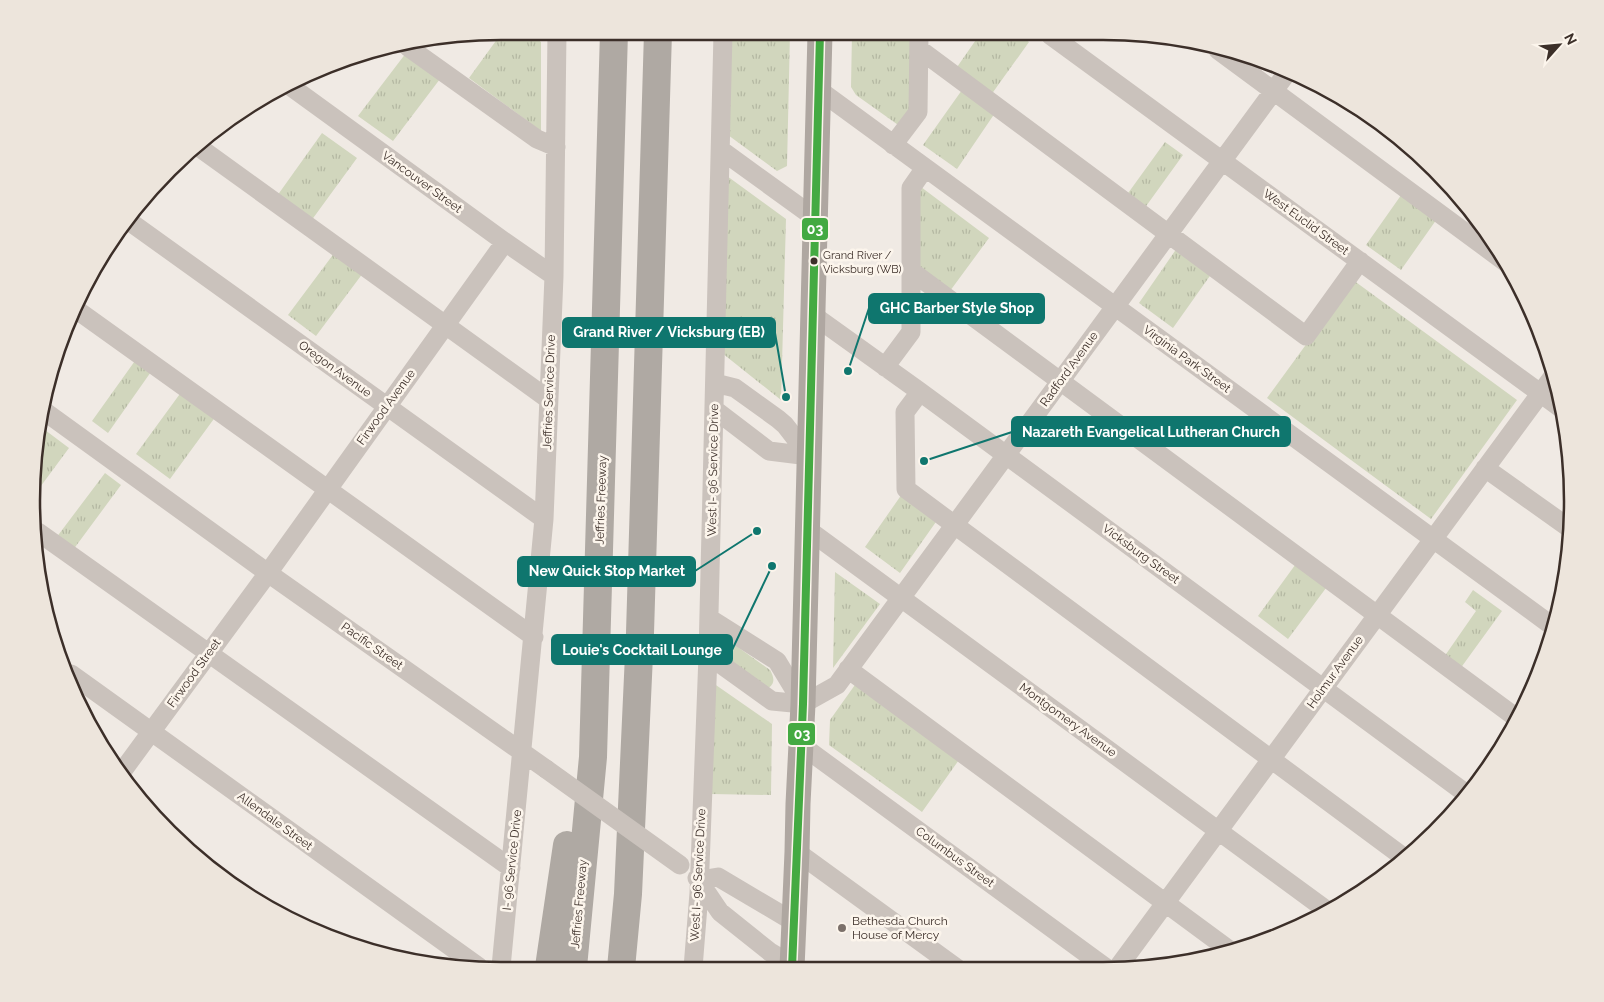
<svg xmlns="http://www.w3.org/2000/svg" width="1604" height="1002" font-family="Raleway,sans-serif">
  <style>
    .grass { fill: url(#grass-tufts) }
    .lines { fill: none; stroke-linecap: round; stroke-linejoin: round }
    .minor { stroke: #cac2bc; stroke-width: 19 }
    .major { stroke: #afa7a1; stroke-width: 25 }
    .highway { stroke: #afa9a3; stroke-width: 28 }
    .minor-bridge { stroke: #cac2bc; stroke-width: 19 }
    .bus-1-casing { stroke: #fcf5ec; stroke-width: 11 }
    .bus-1 { stroke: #44aa42; stroke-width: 8 }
    .bus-dot { fill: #3c2f29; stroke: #fcf5ec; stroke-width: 2 }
    .poi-dot { fill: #7b706a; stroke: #fcf5ec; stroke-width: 2 }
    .labels { text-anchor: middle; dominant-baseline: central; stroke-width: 5; stroke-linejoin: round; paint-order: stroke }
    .bus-label { font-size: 11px; fill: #3c2f29; stroke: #fcf5ec; text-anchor: start }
    .street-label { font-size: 12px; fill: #3c2f29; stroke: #fcf5ec }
    .poi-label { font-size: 12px; fill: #3c2f29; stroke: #fcf5ec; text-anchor: start }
    .rim { fill: none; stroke: #3c2f29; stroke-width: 2.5 }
    .leader { fill: none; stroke: #0f766e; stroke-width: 2 }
    .callout-dot { fill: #0f766e; stroke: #fcf5ec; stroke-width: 2 }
    .callout { fill: #0f766e; stroke: #0f766e; stroke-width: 2 }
    .callout-label { font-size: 14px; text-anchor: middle; font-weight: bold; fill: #fff }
    .line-badge { stroke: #fcf5ec; stroke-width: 2 }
    .badge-label { font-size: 14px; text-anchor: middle; font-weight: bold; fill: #fff }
  </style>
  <defs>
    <pattern id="grass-tufts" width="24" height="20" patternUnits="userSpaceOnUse" patternTransform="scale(1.25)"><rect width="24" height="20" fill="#d1d6bd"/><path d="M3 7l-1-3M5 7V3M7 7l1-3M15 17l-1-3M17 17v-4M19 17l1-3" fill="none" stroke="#b4b8a2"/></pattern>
  </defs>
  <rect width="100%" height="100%" fill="#f0eae4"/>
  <path class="grass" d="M 503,31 L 527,31 L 541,42 L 541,131 L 469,78 Z
    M 730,33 L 790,33 L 787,166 L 777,171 L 728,135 Z
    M 852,33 L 913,34 L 910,112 L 901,127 L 856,95 L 851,87 Z
    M 980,34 L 1019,34 L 1029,42 L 991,95 L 955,70 Z
    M 406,53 L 440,79 L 393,141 L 358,116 Z
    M 962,90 L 995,113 L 957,169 L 923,145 Z
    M 322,133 L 357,158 L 311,221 L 277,196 Z
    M 1165,142 L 1183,155 L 1144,209 L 1126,196 Z
    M 727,176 L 786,219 L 781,400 L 722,353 Z
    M 921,187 L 989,238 L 950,291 L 915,265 L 915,195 Z
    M 1404,191 L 1439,216 L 1401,270 L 1366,245 Z
    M 1177,248 L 1212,273 L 1173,328 L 1139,303 Z
    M 335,252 L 363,273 L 316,336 L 288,315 Z
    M 1353,280 L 1517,400 L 1431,519 L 1267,398 Z
    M 137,358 L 153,369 L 108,433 L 92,421 Z
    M 182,391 L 216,416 L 170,479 L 136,454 Z
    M 41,427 L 69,448 L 35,494 L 32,471 Z
    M 105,473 L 121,485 L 73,550 L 56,538 Z
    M 902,494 L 938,519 L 900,573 L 865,547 Z
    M 1298,561 L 1329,584 L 1288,639 L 1258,616 Z
    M 835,572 L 880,604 L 833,668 Z
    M 1473,590 L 1502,611 L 1460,669 L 1444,657 L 1476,611 L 1465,602 Z
    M 732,643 L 770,670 C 774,677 776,684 767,689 L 720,655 L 719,649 L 720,647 Z
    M 857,682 L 961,757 L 922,812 L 829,745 L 830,720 Z
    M 713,683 L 772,724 L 771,795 L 711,794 Z"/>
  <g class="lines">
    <path class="minor" d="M 1050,35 L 1562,409
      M 408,47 L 537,139 L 556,147
      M 919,49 L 1306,336 L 1360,261
      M 1218,50 L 1508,264
      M 290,86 L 505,242 L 554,276
      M 819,90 L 1555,628
      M 893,145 L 918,112 L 919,34
      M 200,148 L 548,399
      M 721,150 L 815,218
      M 126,219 L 544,519
      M 911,271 L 1518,719
      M 77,310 L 534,637
      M 813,315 L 919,391 L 1468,795
      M 885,367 L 911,332 L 911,188 L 925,168
      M 920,392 L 905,412 L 906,489 L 1406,859
      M 714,409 L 769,451 L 809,456 L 785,425 L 778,419 L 735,388 L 715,383
      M 44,411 L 268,573 L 546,769
      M 1485,468 L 1572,530
      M 807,529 L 1329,912
      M 38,532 L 511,868
      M 708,655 L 772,701 L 803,704 L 777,661 L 709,618
      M 848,669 L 1232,952
      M 71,674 L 479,967
      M 803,704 L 837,685 L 1289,70
      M 801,745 L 1109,970
      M 121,773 L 268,573 L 505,242
      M 797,852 L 958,969
      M 697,878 L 720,912 L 770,952 L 797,968
      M 700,880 L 718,877 L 794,922
      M 501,967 L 544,519 L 554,276 L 557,32
      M 693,968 L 699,893 L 708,655 L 723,33
      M 1116,970 L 1554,375"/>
    <path class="major" d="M 792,968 L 797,852 L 798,804 L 803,704 L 820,33"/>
    <path class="highway" d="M 549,967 L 567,845
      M 573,967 L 593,757 L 614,32
      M 621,968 L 628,894 L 640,633 L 658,32"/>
    <path class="minor-bridge" d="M 546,769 L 680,865"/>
    <defs>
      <path id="bus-1" d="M 792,968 L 803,704 L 820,33"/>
    </defs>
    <use href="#bus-1" class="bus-1-casing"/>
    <use href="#bus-1" class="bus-1"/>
  </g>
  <circle class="bus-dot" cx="814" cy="261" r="4.5"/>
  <circle class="poi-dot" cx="842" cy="928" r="5"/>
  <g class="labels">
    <g class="bus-label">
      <text x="823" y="255">Grand River /<tspan x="823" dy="14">Vicksburg (WB)</tspan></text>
    </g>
    <g class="street-label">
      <text transform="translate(422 182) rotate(36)">Vancouver Street</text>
      <text transform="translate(1306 222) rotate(36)">West Euclid Street</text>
      <text transform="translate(1187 359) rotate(36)">Virginia Park Street</text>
      <text transform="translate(335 369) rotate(36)">Oregon Avenue</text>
      <text transform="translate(1069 369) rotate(-54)">Radford Avenue</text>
      <text transform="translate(549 392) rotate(-88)">Jeffries Service Drive</text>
      <text transform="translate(386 407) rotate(-54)">Firwood Avenue</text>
      <text transform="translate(713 470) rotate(-89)">West I- 96 Service Drive</text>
      <text transform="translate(601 500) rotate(-88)">Jeffries Freeway</text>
      <text transform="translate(1141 554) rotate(36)">Vicksburg Street</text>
      <text transform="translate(372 646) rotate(35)">Pacific Street</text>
      <text transform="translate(1335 672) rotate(-54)">Holmur Avenue</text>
      <text transform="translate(194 673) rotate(-54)">Firwood Street</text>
      <text transform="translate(1068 720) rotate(36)">Montgomery Avenue</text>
      <text transform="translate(275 821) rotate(36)">Allendale Street</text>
      <text transform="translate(955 857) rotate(36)">Columbus Street</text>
      <text transform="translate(512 860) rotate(-84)">I- 96 Service Drive</text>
      <text transform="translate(698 875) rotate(-87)">West I- 96 Service Drive</text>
      <text transform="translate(579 904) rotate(-85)">Jeffries Freeway</text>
    </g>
    <g class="poi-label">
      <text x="852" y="921">Bethesda Church<tspan x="852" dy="14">House of Mercy</tspan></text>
    </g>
  </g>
  <path d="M0 0H1604V1002H0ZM501 40H1103A461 461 0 0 1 1564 501V501A461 461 0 0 1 1103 962H501A461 461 0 0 1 40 501V501A461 461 0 0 1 501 40Z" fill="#ede5dc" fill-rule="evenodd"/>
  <path class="rim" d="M501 40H1103A461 461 0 0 1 1564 501V501A461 461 0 0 1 1103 962H501A461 461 0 0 1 40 501V501A461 461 0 0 1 501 40Z"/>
  <path class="leader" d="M848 371L869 308M786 397L775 333M924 461L1012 432M757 531L695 571M772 566L732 650"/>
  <g class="callout-dot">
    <circle cx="848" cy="371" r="5"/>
    <circle cx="786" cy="397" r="5"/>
    <circle cx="924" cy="461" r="5"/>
    <circle cx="757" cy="531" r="5"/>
    <circle cx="772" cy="566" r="5"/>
  </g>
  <g class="callout">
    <rect x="869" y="294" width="175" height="29" rx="5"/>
    <rect x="563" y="318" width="212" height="29" rx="5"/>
    <rect x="1012" y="417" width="278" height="29" rx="5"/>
    <rect x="518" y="557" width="177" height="29" rx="5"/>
    <rect x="552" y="635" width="180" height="29" rx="5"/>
  </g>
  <g class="callout-label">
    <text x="957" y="313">GHC Barber Style Shop</text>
    <text x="669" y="337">Grand River / Vicksburg (EB)</text>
    <text x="1151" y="437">Nazareth Evangelical Lutheran Church</text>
    <text x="607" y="576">New Quick Stop Market</text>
    <text x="642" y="655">Louie's Cocktail Lounge</text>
  </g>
  <g class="line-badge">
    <rect x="801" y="217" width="28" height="24" rx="5" fill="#44aa42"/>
    <rect x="787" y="722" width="29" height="24" rx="5" fill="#44aa42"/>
  </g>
  <g class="badge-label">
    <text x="815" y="234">03</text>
    <text x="802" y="739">03</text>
  </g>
  <g transform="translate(1559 45) rotate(63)" stroke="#fcf5ec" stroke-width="4" paint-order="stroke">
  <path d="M0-4L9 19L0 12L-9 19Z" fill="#3c2f29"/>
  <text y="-8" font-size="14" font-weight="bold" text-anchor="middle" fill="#3c2f29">N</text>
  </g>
</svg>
